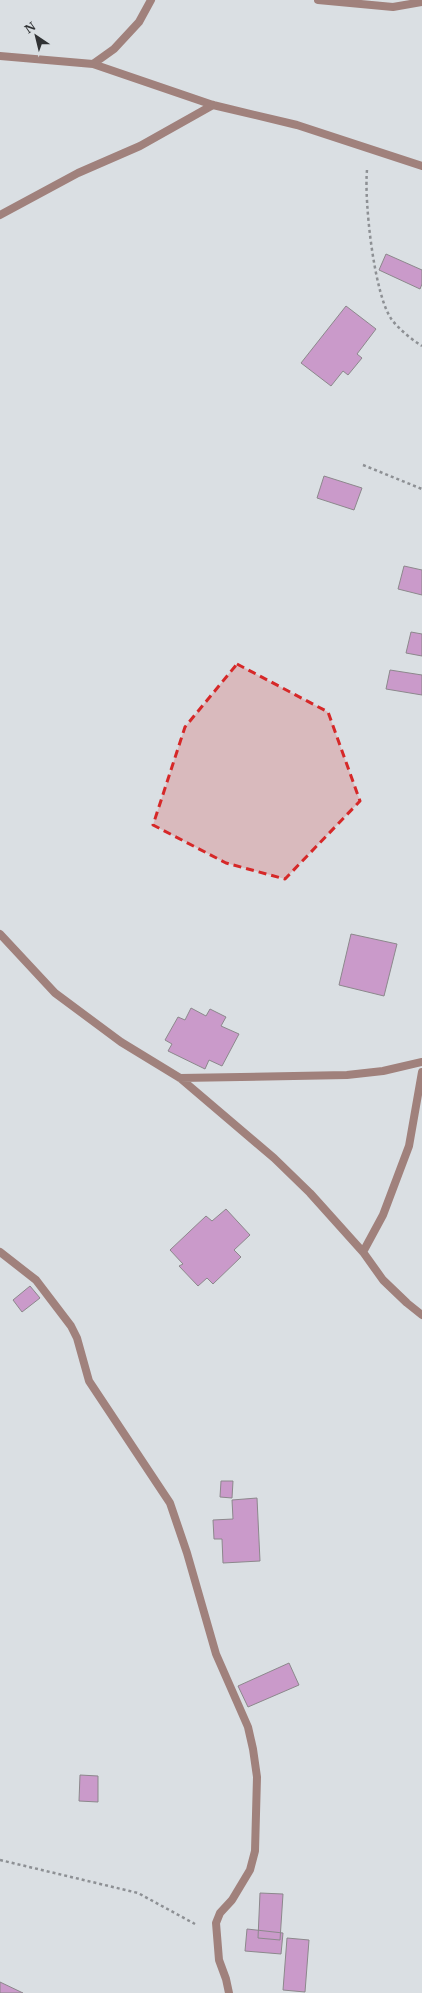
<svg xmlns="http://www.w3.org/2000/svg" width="422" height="1993" font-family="'Libre Baskerville',serif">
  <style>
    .building { fill: #ca9aca; stroke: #8c888c }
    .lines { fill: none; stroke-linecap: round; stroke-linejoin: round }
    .path { stroke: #8d9094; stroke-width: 2.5; stroke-dasharray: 3 3; stroke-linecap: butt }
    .street { stroke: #a0817c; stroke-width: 8 }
    .marked { fill: #d62828; fill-opacity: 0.2; stroke: #d62828; stroke-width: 3; stroke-dasharray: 8 5; stroke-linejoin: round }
  </style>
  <rect width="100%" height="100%" fill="#dadfe3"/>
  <path class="building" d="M 386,254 L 422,270 L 422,284 L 420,289 L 379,270 Z
    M 346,306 L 376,329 L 357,354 L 362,358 L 348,375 L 343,371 L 331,386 L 301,363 Z
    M 324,476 L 362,488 L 354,510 L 317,498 Z
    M 404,566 L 422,570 L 422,595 L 398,589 Z
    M 411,632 L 422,634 L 422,656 L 406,653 Z
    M 390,670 L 422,675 L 422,695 L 386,689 Z
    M 351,934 L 397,944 L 384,996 L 339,985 Z
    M 191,1008 L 206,1016 L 210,1009 L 226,1017 L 221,1026 L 239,1034 L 222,1066 L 209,1060 L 205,1069 L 168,1051 L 172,1044 L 165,1040 L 178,1017 L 185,1020 Z
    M 226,1209 L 250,1235 L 234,1250 L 241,1257 L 213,1284 L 207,1278 L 198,1286 L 179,1266 L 183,1264 L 170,1250 L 206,1216 L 212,1221 Z
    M 30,1286 L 40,1298 L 22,1312 L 13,1300 Z
    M 221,1481 L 233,1481 L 232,1498 L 220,1497 Z
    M 257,1498 L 260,1561 L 223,1563 L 222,1539 L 214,1539 L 213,1520 L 233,1519 L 232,1500 Z
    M 289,1663 L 299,1685 L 248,1707 L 238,1686 Z
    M 80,1775 L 98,1776 L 98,1802 L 79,1801 Z
    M 260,1893 L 283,1894 L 280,1940 L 258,1938 Z
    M 247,1929 L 283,1933 L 281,1954 L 245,1951 Z
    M 287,1938 L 309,1940 L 305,1992 L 283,1990 Z
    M 0,1982 L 23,1993 L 0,1993 Z"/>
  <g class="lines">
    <path class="path" d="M 367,170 C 364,200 374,296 392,320 C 400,330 411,339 422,346
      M 363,465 L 422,489
      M 0,1860 L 138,1893 L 195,1924"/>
    <path class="street" d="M 318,0 L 393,7 L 422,2
      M 0,56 L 93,64 L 114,49 L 139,22 L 151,0
      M 93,64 L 213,105 L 297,125 L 422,166
      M 0,215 L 78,173 L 140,146 L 213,105
      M 0,934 L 55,993 L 121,1042 L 180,1078 L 274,1158 L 310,1193 L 363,1252 L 383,1280 L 407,1303 L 422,1315
      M 180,1078 L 347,1075 L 383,1071 L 422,1062
      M 0,1252 L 36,1280 L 71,1326 L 77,1338 L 89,1381 L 170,1503 L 187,1553 L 216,1654 L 248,1727 L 253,1749 L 257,1777 L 255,1851 L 250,1870 L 232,1900 L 220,1913 L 216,1923 L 219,1960 L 226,1979 L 229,1993
      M 363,1252 L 383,1215 L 409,1146 L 422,1072"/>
  </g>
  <path class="marked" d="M 237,664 L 328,712 L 360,801 L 285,879 L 226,863 L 153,825 L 185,727 Z"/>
  <g transform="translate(36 36) rotate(325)" stroke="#dadfe3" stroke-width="3" paint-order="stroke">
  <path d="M0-3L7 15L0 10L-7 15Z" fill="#303234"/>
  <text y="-6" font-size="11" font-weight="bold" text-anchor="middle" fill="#303234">N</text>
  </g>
</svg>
